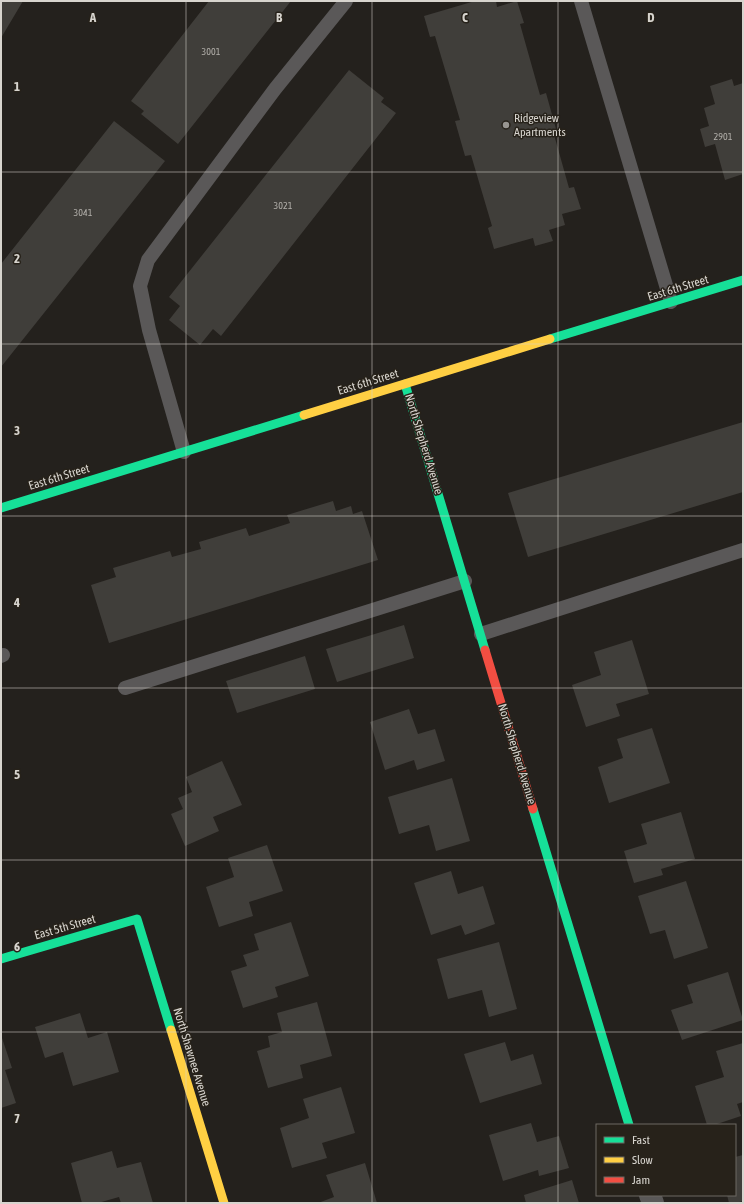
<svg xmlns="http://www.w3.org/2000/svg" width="744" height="1204" font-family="'Asap Condensed',sans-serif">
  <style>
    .building { fill: #403e3a }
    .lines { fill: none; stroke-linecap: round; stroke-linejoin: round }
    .lane { stroke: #5a5858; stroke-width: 14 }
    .street { stroke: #5a5858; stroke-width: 22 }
    .fast { stroke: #16e098; stroke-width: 9 }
    .slow { stroke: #ffcf43; stroke-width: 9 }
    .jam { stroke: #f24e42; stroke-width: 9 }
    .grid { fill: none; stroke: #d7d4ce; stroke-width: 1; stroke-opacity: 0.55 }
    .poi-dot { fill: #989590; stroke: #27221a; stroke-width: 1.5 }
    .labels { text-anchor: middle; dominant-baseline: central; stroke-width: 3; stroke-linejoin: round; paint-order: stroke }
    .number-label { font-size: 10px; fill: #b1aea9 }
    .poi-label { font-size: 12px; fill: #d7d4ce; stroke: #27221a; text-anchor: start }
    .street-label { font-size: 12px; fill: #d7d4ce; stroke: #27221a }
    .grid-label { font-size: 13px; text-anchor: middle; font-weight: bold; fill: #d7d4ce; stroke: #27221a; stroke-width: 3; stroke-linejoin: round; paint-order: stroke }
  </style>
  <rect width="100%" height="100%" fill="#24211d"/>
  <path class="building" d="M 1,1 L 23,1 L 1,38 Z
    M 209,1 L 291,1 L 178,144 L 141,114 L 144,111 L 131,101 Z
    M 475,1 L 496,1 L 497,7 L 517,1 L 524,23 L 520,24 L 540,95 L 546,93 L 556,129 L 553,131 L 569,188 L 574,187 L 581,209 L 562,214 L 565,225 L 549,230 L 553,241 L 535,246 L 533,238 L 494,249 L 488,228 L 492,226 L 471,155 L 465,156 L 455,121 L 460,120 L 435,36 L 430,37 L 424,16 Z
    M 349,70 L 384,98 L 381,102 L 396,113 L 221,336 L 213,329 L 200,345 L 169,320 L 180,306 L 169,297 Z
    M 732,79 L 734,86 L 743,83 L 743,174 L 725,180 L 715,144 L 705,147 L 700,129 L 709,126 L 704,108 L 715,104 L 710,86 Z
    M 114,121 L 165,161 L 1,367 L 1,264 Z
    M 743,422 L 743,492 L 528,557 L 508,493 Z
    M 333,501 L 336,511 L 351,506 L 353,514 L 362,511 L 378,560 L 109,643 L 91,585 L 116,577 L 113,568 L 170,551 L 172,557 L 201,549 L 199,542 L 246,528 L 249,536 L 290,523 L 287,515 Z
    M 404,625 L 414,658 L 337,682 L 326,649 Z
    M 632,640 L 649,694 L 616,704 L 620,716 L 586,727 L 572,685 L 601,675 L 594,652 Z
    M 305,656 L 315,689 L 237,713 L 226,681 Z
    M 409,709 L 418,734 L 435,729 L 445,761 L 417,770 L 414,760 L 385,770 L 370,722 Z
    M 652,728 L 670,783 L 609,803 L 598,767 L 623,758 L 617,739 Z
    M 222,761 L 242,805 L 213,817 L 219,831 L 185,846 L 171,814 L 183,809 L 178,798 L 192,792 L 186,777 Z
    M 452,778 L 470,841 L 436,851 L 429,825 L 399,834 L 388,797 Z
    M 681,812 L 695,859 L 661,869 L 663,875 L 634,883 L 624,851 L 647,844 L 641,824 Z
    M 267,845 L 283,891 L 249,902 L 253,916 L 219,927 L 206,887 L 234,877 L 228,858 Z
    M 451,871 L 458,894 L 483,886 L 495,924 L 465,935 L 461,925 L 431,935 L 414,883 Z
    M 686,881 L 708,948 L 674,959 L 665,930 L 650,934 L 638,896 Z
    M 291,922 L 309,976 L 275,987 L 278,997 L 243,1008 L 231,971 L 247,966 L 243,955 L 259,950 L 254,934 Z
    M 499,942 L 517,1009 L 489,1017 L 482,990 L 448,999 L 437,959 Z
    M 728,972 L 743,1020 L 682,1040 L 671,1010 L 693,1003 L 687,985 Z
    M 317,1002 L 332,1056 L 300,1065 L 303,1078 L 268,1088 L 257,1051 L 270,1047 L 268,1036 L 282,1032 L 277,1013 Z
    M 80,1013 L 88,1038 L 107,1032 L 119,1072 L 73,1086 L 63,1052 L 45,1058 L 35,1027 Z
    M 1,1035 L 12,1068 L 5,1070 L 16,1103 L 1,1108 Z
    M 505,1042 L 511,1061 L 533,1054 L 542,1084 L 480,1103 L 464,1054 Z
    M 743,1043 L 743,1102 L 737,1104 L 741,1116 L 714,1125 L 707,1125 L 695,1086 L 724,1077 L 716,1051 Z
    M 341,1087 L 355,1133 L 322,1143 L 327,1158 L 292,1168 L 280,1128 L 309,1118 L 303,1099 Z
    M 531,1123 L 537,1142 L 559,1136 L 569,1168 L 539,1176 L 538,1170 L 503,1181 L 489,1135 Z
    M 112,1151 L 117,1168 L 141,1162 L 153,1203 L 121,1203 L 119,1197 L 98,1203 L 82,1203 L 71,1163 Z
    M 743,1155 L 743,1201 L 736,1203 L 729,1203 L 727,1195 L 735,1195 L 735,1157 Z
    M 365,1163 L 377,1203 L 318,1203 L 334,1197 L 326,1175 Z
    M 572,1180 L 579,1203 L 526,1203 L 524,1195 Z"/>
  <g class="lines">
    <path class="lane" d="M 581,1 L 671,302
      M 184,452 L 149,330 L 140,286 L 148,260 L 275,89 L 346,1
      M 481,634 L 743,550
      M 1,656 L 3,655
      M 125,688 L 465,581"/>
    <path class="street" d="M 650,1195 L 653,1203"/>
    <path class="fast" d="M 550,339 L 743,280
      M 405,384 L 485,650
      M 1,508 L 304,415
      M 533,809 L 629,1125
      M 1,959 L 137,919 L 171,1030"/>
    <path class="slow" d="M 304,415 L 550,339
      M 171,1030 L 224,1203"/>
    <path class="jam" d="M 485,650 L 533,809"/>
  </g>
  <path class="grid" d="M 186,1 L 186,1203M 372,1 L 372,1203M 558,1 L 558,1203M 1,172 L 743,172M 1,344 L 743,344M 1,516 L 743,516M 1,688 L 743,688M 1,860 L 743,860M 1,1032 L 743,1032"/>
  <circle class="poi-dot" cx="506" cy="125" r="4"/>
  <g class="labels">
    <g class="number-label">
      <text x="211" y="51">3001</text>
      <text x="723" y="136">2901</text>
      <text x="283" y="205">3021</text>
      <text x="83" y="212">3041</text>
    </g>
    <g class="poi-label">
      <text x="514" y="118">Ridgeview<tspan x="514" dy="14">Apartments</tspan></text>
    </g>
    <g class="street-label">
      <text transform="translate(678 288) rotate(-17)">East 6th Street</text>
      <text transform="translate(368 382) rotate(-17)">East 6th Street</text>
      <text transform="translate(424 444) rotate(73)">North Shepherd Avenue</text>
      <text transform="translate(59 477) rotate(-17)">East 6th Street</text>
      <text transform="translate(517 754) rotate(73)">North Shepherd Avenue</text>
      <text transform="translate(65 927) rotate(-16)">East 5th Street</text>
      <text transform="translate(192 1057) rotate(73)">North Shawnee Avenue</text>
    </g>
  </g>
  <g class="grid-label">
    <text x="93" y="22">A</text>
    <text x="279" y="22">B</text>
    <text x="465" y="22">C</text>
    <text x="651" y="22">D</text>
    <text x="17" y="91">1</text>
    <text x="17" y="263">2</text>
    <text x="17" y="435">3</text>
    <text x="17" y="607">4</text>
    <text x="17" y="779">5</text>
    <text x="17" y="951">6</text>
    <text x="17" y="1123">7</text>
  </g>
  <rect width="744" height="1204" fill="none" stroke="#d7d4ce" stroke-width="4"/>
  <rect x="596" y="1124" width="140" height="72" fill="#27221a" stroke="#6d6962"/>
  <rect x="604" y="1137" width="20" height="6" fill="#16e098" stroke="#6d6962"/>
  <text x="632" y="1144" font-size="12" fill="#d7d4ce">Fast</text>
  <rect x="604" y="1157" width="20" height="6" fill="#ffcf43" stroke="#6d6962"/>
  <text x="632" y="1164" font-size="12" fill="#d7d4ce">Slow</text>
  <rect x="604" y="1177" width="20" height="6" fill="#f24e42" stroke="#6d6962"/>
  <text x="632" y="1184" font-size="12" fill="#d7d4ce">Jam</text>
</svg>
